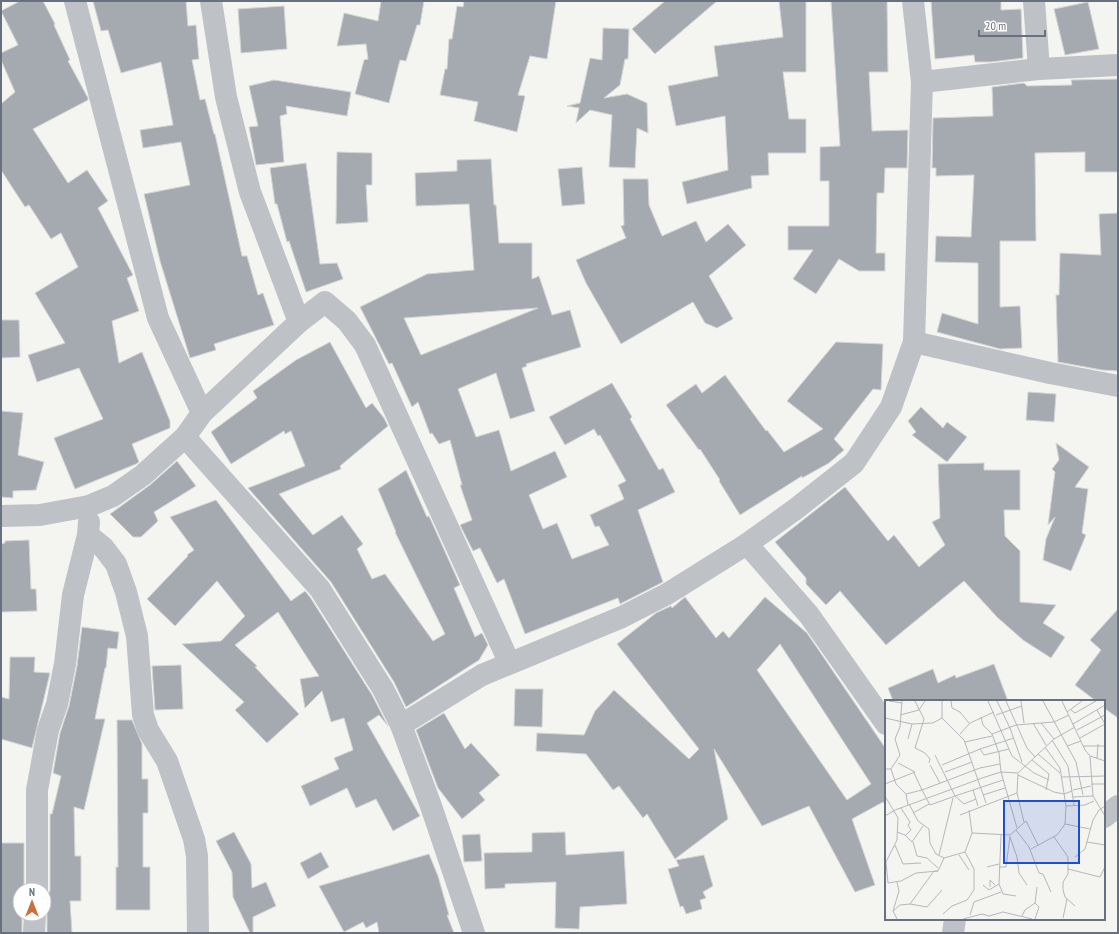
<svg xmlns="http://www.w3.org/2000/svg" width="1119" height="934" viewBox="0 0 1119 934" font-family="'PT Sans Narrow',sans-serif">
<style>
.building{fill:#a5aab1;stroke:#d5d6d4;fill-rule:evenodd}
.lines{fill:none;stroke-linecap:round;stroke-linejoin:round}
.minor{stroke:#bec1c5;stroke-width:22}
.inset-road{fill:none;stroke:#b4b8bc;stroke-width:1}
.view{fill:#1d4ed8;fill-opacity:0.15;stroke:#1d4ed8;stroke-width:2}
.inset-edge{fill:none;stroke:#67717f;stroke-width:2}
</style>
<rect width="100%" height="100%" fill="#f4f4f1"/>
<g class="building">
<polygon points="20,1 43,1 55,24 54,25 70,60 68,61 88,98 88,100 33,129 68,183 87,170 108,201 98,208 133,275 127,278 139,311 112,321 119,363 142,352 170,421 170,428 132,444 139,462 136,464 75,489 54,438 103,419 79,368 37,382 28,355 65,343 35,293 78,267 61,233 51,239 29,205 25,207 1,170 1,104 15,92 1,60 1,53 18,45 1,11"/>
<polygon points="93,1 186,1 188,26 196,25 199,59 192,60 200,100 205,99 214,134 215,134 242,256 247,256 258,295 263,293 274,325 214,344 216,350 190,358 160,261 144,194 190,185 181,142 143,148 140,130 173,125 161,62 121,73 108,30 101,31"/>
<polygon points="381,1 424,1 420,25 417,25 406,61 400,60 389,103 355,94 364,60 368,59 366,44 337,46 344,13 378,21"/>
<polygon points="464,1 556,1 547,59 530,56 518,95 525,96 517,132 474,121 478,102 440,95 445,69 447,69 449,39 452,39 457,6 463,7"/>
<polygon points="665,1 717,1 655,54 632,29"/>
<polygon points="779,1 806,1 806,72 783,72 789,119 806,119 806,153 768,153 769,175 751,176 752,188 687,204 682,182 728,170 725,116 676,126 668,86 718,76 714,46 783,37"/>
<polygon points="831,1 887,1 888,72 869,72 872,131 908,130 907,168 885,168 884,193 877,193 876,253 885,253 885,271 859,271 839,259 816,294 793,279 813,250 788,250 788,226 829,226 829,181 820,181 820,147 840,146"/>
<polygon points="931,1 1001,1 1001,10 1021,9 1023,58 991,62 975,62 974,55 935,59"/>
<polygon points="1088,2 1099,49 1065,55 1054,9"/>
<polygon points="284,6 287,49 241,53 238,9"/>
<polygon points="603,28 629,29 628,59 625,59 620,85 604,98 627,94 647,103 648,133 637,128 635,168 609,167 612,115 590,110 576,123 579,108 567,106 580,103 590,58 602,60"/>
<polygon points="1118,79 1118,172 1085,172 1085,152 1035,153 1036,241 1000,241 1000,307 1020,306 1022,348 1000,349 937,332 942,313 978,324 978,263 935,262 936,236 971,237 974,175 936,176 936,168 932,168 933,118 993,116 992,87 1024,83 1027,86 1072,85 1071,80"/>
<polygon points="274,80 351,92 347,116 286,106 287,114 280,116 284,162 256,165 249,127 258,126 249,86"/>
<polygon points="337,152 372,153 372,185 366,185 368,222 336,224"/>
<path d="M491,159l3,46h2l3,38h33v36l7,-3 13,39 18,-5 11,37 -55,17 1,2 -5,2 13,43 -25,8 -14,-46 -38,16 18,48 23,-7 12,41 44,-20 12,26 -38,18 14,34 14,-6 15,36 37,-14 -10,-19 -4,1 -5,-12 34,-16 -6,-14 8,-4 -26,-46 -2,1 -4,-7 -29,16 -16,-28 63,-34 20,34 -2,2 29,51 4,-2 12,24 -37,18 25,72 -43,22 -2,-6 -93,36 -21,-55 -7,4 -17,-35 -7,3 -13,-26 12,-5 -12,-35h2l-12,-45 -11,4 -7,-11 -2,1 -12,-32 -6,5 -20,-44 -3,1 -29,-57 67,-33 47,-4 -5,-66 -53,2 -1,-33 42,-2v-11zM538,308l-117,47 -17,-37z"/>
<polygon points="306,163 320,264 337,263 343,279 306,292 289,241 287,242 277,204 275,204 270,168"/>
<polygon points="582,167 585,204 562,206 558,169"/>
<polygon points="623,179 648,179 649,205 662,236 696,221 706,242 728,224 746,245 709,276 733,319 717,328 705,323 693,302 621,344 586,283 576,260 626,238 621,226 624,225"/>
<polygon points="1118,213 1118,371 1102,370 1058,362 1056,295 1059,295 1060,253 1101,255 1099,214"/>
<polygon points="1,320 19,320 20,357 1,358"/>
<polygon points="330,342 366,408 372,403 384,418 388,426 340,466 341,469 279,494 313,535 342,515 363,544 357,549 372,579 385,574 433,641 445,634 395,532 396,532 378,489 406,470 427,517 429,516 460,585 454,588 475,637 482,633 488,645 479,660 406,707 394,682 331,582 248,488 305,466 291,431 285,434 284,431 231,464 211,432 257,398 253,391 296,360"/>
<polygon points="836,342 883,344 881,390 873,389 834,439 844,450 829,463 802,478 802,476 740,515 719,481 720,480 700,449 699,450 666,405 696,384 702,393 725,375 766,431 767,430 784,452 823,429 787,401"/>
<polygon points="1028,392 1056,394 1054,422 1026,420"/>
<polygon points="921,407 943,428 947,422 967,437 947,462 912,435 916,432 908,421"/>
<polygon points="1,411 23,413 18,455 44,462 36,490 13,491 13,498 1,497"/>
<polygon points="1056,443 1089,467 1075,487 1088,489 1082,533 1086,535 1071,571 1043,560 1046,539 1055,517 1048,525 1055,472 1052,469 1059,460"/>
<polygon points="177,461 196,486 154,512 158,521 141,537 133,537 110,514 150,485"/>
<polygon points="984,463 984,470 1020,470 1020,510 1004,510 1005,536 1020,551 1020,602 1056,605 1043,623 1065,637 1051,658 1023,640 997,617 964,581 886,645 840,591 826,605 806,584 806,578 775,542 845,487 888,541 894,535 919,567 945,545 932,522 940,518 938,464"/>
<polygon points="216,500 291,601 305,591 310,597 372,695 388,726 379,715 367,723 420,816 393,831 376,799 356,808 347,788 310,806 301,786 339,769 334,758 353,750 344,718 331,722 322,691 305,708 300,679 319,676 278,612 235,645 257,666 255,667 299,714 267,743 235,710 244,702 182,644 221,641 245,616 217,581 175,626 147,599 188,556 187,555 194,550 170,517"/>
<polygon points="29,540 31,589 36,589 37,611 1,612 1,544 5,543 5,541"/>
<path d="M685,597l31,41 7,-7 6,7 36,-41 42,36 79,116v57l-3,-4 -31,17 23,66 -20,7 -46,-86 -47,20 -48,-77 14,70 -53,40 -28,-45 -4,4 -24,-32 -6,4 -27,-36 -50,-3 1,-18 47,2 11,-24 19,-21 75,69 10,-10 -82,-105 39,-31 15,-7 1,2zM780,644l91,140 -24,16 -90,-130z"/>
<polygon points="1118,609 1118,718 1104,708 1104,701 1096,701 1075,685 1101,650 1090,640"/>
<polygon points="82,627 119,632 117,649 108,648 106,668 105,668 95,719 105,719 84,810 74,807 75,856 81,856 81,901 70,901 72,933 47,933 47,915 44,900 48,896 50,890 50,814 52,814 61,776 53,773 60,733 69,706 77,666"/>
<polygon points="10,657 35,657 34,672 50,673 32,748 1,739 1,697 9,699"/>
<polygon points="994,664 1008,701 893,701 888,688 933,669 938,683 955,675 956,678"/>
<polygon points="181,665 183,709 155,710 152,666"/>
<polygon points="515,689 543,689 542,727 514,726"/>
<polygon points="444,713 465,749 471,743 500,775 479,793 485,800 462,819 438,788 416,730"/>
<polygon points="117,720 132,720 142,744 142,779 148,779 148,813 143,813 143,867 150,867 150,910 116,910 116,867 118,867"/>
<polygon points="234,832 251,864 252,888 266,882 276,906 253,917 253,933 250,933 233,897 232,872 216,841"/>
<polygon points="565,832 566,855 624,851 627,904 580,907 579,929 555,928 556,882 505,884 505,888 485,889 484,853 532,852 532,833"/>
<polygon points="480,834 482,861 464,862 462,835"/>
<polygon points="1,843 24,843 24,890 20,890 20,914 22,914 22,933 1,933"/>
<polygon points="321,852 329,867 308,879 300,863"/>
<polygon points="429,854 438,876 449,915 447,915 454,933 379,933 377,922 366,928 363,922 344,932 319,886"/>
<polygon points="704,855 713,886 703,892 706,898 700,900 702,909 686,914 683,906 680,907 668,869 679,866 676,860"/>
</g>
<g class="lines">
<g class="minor">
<polyline points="75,1 158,318 202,413"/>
<polyline points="211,1 226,97 250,192 299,322"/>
<polyline points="1034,1 1039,69"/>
<polyline points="922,82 1039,69 1118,65"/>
<polyline points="914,342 1050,373 1118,386"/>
<polyline points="185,437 320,589 383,689 401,725 431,806 474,933"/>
<polyline points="1,516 40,515 89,506 113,496 143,475 185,437 202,413 299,322 325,302 347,321 365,345 509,662"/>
<polyline points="88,535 103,547 116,564 126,592 137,636 143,715 148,730 167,761 194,839 197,856 198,933"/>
<polyline points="747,544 809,615 886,724"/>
<polyline points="401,725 482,675 622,617 667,594 747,544 797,508 854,463 891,407 914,342 922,82 913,1"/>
<polyline points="1104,817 1118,806"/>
<polyline points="37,890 37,790 48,730 57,704 65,664 73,595 88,535 89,522"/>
<polyline points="34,933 35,914"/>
<polyline points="953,933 955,919"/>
</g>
</g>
<g transform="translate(885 700)">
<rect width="220" height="220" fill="#f4f4f1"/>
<path class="inset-road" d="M4,1l13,2M30,1l9,18 -9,29 10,5 5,6 -1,4M66,1l1,7 8,4 9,11M103,1l24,55 22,17 15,7M112,1l13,27 12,34M121,1l21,47 8,9M136,1l3,22M158,1l33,61 7,33M177,1l23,49 5,6 15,5M186,10l4,3 21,-12M212,10l8,14M182,12l15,-11M15,15l19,-5 6,-9M111,15l26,-9M96,17l2,8 9,9 7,19 2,19 16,56M0,18l27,6 21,-1 9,-5v-17M57,18l22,22 22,63M148,23l13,22M156,23l13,16M188,24l32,-19M192,30l28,-15M75,34l10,-11 24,-11M107,34l24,-9 38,-3 15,-7M195,38l25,-14M23,39l4,-15M167,40l16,26 6,39M80,42l27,-6M182,46l14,-5M198,46h22M95,49l4,6 25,-6M153,54l22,19M50,55l20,41 48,-16M205,56l3,40 12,20M212,59l1,-15M147,60l17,14 -3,16M45,65l10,18M57,65l38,-16 34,-11M0,69h6l9,-14 -5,-16 5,-12 2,-26M6,69l5,15 10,10M60,72l27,-10M133,74l-1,19 7,29M133,75l36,17 10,2 8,-3M177,77l43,-1M0,84l30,-12 -17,-9M206,84h14M220,87v13M88,90l5,16M188,90l18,-4M98,95l22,-7M0,96l13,22 -1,22 -11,22 2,21 13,-2 15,-8 22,-2M188,97l20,-1M91,99l-12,5 -9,-8 -25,9 -8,-15 58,-22 20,-4M24,104l9,17 11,8 1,14 6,11 8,4 21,-6M23,105l-2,-11 16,-4 -8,-17M181,106l19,-1 9,-4M16,108l9,14 -2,3 3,5 -5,5M28,113l16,-9M75,115l57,-22M0,116l10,-6 90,-33 16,-5 17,1 36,-34 21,-12M180,124l25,5M131,130l13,17 10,26 4,1 8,18M12,132l8,3 7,7 11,-16M87,133l38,2 16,-14 12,24M125,137l7,20 2,16 8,12M169,137l14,20v17l-5,8v8l2,7 10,9M28,142l4,14 10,2 11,10M202,142l18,3M10,145l8,19 18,-1M146,149l26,-14 8,-11 1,-18 -6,-38 -15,-21M54,155l14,-57M74,155l10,15M190,157l10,-8 8,-29 6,-10 6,-4M102,167l12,-3M114,167h7l4,-31M183,169l32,8 5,-10M114,184l4,10 13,2M98,185l6,5 10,-6 2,-49M105,187v-7l5,5M25,204l17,3 15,-17M8,211l7,-6 10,-1 24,-33h4l6,-13M58,214l9,-8 15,-6 7,-10v-21l-9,-17 7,-19 -3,-23M85,215l4,-13 27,-10M137,216l3,-6 10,-7 2,-16M178,218l4,-19M12,219l-4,-8 6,-20 -2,-9M78,219l19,-5 7,2 14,-4 29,7M150,219l4,-12 -4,-4"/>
<path class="view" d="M119,101h75v62h-75z"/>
<rect width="220" height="220" class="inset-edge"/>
</g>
<rect width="1119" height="934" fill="none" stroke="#67717f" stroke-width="4"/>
<g transform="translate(32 902)"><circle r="19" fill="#ffffff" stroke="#c2c6cc"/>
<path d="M0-3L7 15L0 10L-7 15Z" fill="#cd6f38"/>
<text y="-6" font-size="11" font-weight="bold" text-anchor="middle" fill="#67717f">N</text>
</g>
<path d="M979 30v6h66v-6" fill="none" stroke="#67717f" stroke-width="2"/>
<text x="985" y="30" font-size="12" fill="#67717f" stroke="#ffffff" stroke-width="3" paint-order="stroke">20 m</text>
</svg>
